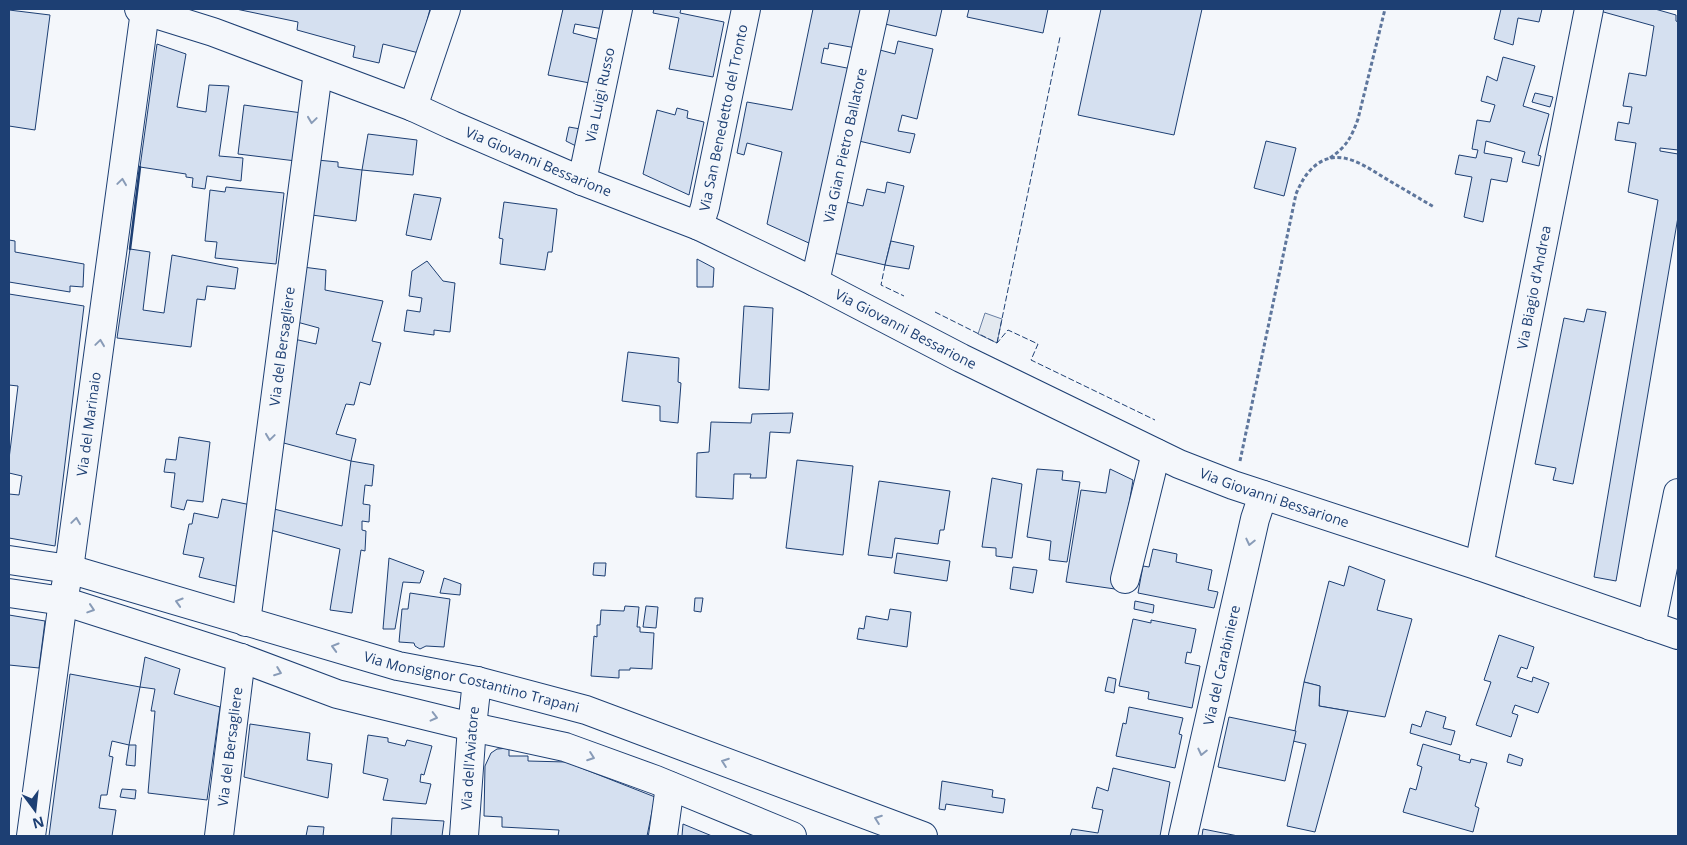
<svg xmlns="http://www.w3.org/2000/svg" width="1687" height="845" viewBox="0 0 1687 845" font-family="'Open Sans',sans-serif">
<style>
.green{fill:#e3e9f0;stroke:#687fa3}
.building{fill:#d5e0f0;stroke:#1d3f73}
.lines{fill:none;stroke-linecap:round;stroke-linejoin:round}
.minor-casing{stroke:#1d3f73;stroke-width:30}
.path{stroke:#5e769c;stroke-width:3;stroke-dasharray:4 2.5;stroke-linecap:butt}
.minor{stroke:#f4f7fb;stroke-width:28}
.fence{stroke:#1d3f73;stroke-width:1;stroke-dasharray:6 2.5;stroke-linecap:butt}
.wall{stroke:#1d3f73;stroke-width:2.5}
.oneway{stroke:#889bb7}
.labels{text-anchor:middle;stroke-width:4;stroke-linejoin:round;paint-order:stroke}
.street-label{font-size:14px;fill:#1d3f73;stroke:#f4f7fb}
</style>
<rect width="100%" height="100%" fill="#f4f7fb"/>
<polygon class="green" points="985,313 1002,319 997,343 978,334"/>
<g class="building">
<polygon points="236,9 430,9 419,53 383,44 379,63 353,57 355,46 297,30 298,22"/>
<polygon points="563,9 607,9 603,29 575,24 573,33 604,41 595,84 548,75"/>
<polygon points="654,9 681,9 680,13 724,22 713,77 669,69 679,18 653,13"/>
<polygon points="813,9 864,9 856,48 829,43 828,49 824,48 821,63 852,69 811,244 767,224 782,152 747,143 744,155 737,153 747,102 792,110"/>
<polygon points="889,9 942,9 936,36 885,24"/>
<polygon points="969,9 1048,9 1043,33 967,17"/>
<polygon points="1101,9 1202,9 1174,135 1078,115"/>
<polygon points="1501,9 1542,9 1539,22 1518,18 1513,45 1494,39"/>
<polygon points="1600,9 1655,9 1676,15 1676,21 1678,22 1678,150 1660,148 1660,151 1678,154 1678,217 1616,581 1594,577 1658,200 1628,192 1636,143 1615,140 1618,122 1629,124 1632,107 1623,106 1629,73 1646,76 1654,26 1600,11"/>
<polygon points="9,10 50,15 35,130 9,126"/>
<polygon points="898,41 933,49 917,119 902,115 898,131 915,134 910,153 859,141 880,50 895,54"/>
<polygon points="157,44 186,54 177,107 206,112 209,85 229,86 219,156 243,158 241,181 207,176 205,189 192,187 193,178 186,177 186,174 140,167"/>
<polygon points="1503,57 1535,66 1523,106 1549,114 1538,155 1541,156 1539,166 1522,162 1525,152 1486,141 1484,153 1512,158 1507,182 1491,179 1483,222 1464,217 1472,177 1455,174 1459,155 1476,158 1478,150 1472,149 1477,120 1490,122 1495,105 1481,101 1487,76 1497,81"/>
<polygon points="1535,93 1553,97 1550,107 1532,102"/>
<polygon points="244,105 302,113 296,161 238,154"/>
<polygon points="677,108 688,111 687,118 704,122 689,195 643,174 657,110 675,115"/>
<polygon points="569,127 586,130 582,149 566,141"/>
<polygon points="368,134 417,140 413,175 362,170"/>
<polygon points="1266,141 1296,148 1284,196 1254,188"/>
<polygon points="317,160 338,162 338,167 362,170 356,221 312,215"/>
<polygon points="887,182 904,186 885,265 834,253 846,202 863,206 867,189 885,193"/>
<polygon points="226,187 284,193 276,264 215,258 217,242 205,241 210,190 225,192"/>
<polygon points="414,194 441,198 431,240 406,235"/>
<polygon points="504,202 557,209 552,252 548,252 545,270 500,264 503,239 499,238"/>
<polygon points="9,240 15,241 15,252 84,264 83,287 70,286 70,292 9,282"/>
<polygon points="891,241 914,246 909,269 885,265"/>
<polygon points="130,249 150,252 143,310 164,313 172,255 238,268 235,289 207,286 205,300 197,299 191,347 117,338"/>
<polygon points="697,259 714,268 713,287 697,287"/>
<polygon points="427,261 443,281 455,283 450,332 434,330 434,335 404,331 407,310 420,312 422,298 409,296 412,271"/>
<polygon points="303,267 326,270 325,290 383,301 372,341 381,343 370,385 360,382 354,405 346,404 336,434 356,439 351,461 280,442 294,339 316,344 319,328 297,322"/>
<polygon points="9,294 84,306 55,546 9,538 9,494 19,495 22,476 9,473 9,459 18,386 9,385"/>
<polygon points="744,306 773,308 769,390 739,388"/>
<polygon points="1587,309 1606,312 1573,484 1553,480 1556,468 1535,464 1564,318 1584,322"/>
<polygon points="628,352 679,358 678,382 681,383 678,423 660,421 660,406 622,401"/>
<polygon points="793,413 790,433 770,432 766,478 750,478 751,474 734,474 733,499 696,497 697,453 709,452 711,422 751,423 752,414"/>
<polygon points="179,437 210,442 203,502 187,500 184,510 171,507 175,473 164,472 166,459 176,460"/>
<polygon points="797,460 853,466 843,555 786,548"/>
<polygon points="351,461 374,465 372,486 365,485 363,504 370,505 369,522 362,521 362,530 366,531 365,551 361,550 352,613 330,610 340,549 267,529 270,508 342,526"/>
<polygon points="1037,469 1063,471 1062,480 1080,482 1067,562 1049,560 1051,541 1027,537"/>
<polygon points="1110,469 1133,480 1115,589 1066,582 1081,490 1106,493"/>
<polygon points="992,478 1022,484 1012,558 996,556 996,548 982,547"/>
<polygon points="879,481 950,491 944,530 940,530 938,544 895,538 892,558 868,555"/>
<polygon points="222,499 251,505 240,587 199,577 204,558 183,554 189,524 192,524 194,513 218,518"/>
<polygon points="1153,549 1177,554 1176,562 1212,570 1208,590 1218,592 1214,608 1138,593 1143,566 1149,567"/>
<polygon points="897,553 950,561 947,581 894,573"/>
<polygon points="389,558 424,571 420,583 403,582 395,629 383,629"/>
<polygon points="594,563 606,563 605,576 593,575"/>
<polygon points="1349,566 1385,580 1377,610 1412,619 1385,717 1319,706 1320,686 1304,682 1329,581 1344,586"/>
<polygon points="1013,567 1037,570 1033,593 1010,589"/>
<polygon points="444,578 461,584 460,595 440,593"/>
<polygon points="410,593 450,599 444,647 426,646 420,649 415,646 414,643 399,642 402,609 408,609"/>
<polygon points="695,598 703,598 701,612 694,611"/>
<polygon points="1135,601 1154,605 1153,613 1134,609"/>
<polygon points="625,606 639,607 637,627 640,627 640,632 654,633 652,669 630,668 630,670 619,670 619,678 591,676 594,636 597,637 597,625 600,625 601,610 624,611"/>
<polygon points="646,606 658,607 656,628 643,627"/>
<polygon points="890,609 911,612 907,647 857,639 859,628 864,629 866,616 888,620"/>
<polygon points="9,615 45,621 39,668 9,665"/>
<polygon points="1133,619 1151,623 1151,620 1196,629 1191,653 1187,652 1185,663 1200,666 1192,708 1148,699 1149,692 1119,686"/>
<polygon points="1499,635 1534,647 1527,669 1521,667 1517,677 1532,682 1533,677 1549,683 1538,713 1515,705 1512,713 1518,715 1511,737 1476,725 1491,682 1484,680"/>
<polygon points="145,657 180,669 174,694 220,707 207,800 148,793 155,711 151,711 155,689 140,687"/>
<polygon points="70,674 140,687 129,745 112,741 109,756 113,757 107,795 101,795 99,808 116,810 112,836 49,836"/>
<polygon points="1108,677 1116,679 1114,693 1105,691"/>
<polygon points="1304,682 1320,686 1319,706 1348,711 1315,832 1287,826 1306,744 1293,741"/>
<polygon points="1129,707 1183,718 1179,734 1182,735 1175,768 1116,756 1123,723 1126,724"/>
<polygon points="1426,711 1446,717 1443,728 1455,731 1451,745 1410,733 1412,724 1421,727"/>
<polygon points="1229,717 1296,731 1285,781 1218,767"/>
<polygon points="250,724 310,733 307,760 332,764 328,798 244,777"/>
<polygon points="368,735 388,738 388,742 405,746 407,740 432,746 424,775 421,774 420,782 431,784 426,804 383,800 388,779 363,773"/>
<polygon points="1423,744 1460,755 1459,760 1470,763 1471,759 1487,763 1475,806 1479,808 1473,832 1403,812 1410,788 1416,790 1422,767 1417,765"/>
<polygon points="129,745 136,745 135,766 126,765"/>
<polygon points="509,748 509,756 528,756 528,761 566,762 655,797 647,836 558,836 559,830 502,827 502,817 484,816 485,766 491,753 497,749"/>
<polygon points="1509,754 1523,759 1521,766 1507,762"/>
<polygon points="1113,768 1170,782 1160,836 1070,836 1072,829 1098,833 1103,810 1092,808 1097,787 1108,791"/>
<polygon points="942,781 993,790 992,797 1005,799 1003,813 946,804 945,810 939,809"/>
<polygon points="122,789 136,790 135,799 120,797"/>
<polygon points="392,818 444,821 442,836 391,836"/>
<polygon points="683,824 712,836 682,836"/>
<polygon points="308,826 324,827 323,836 306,836"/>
<polygon points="1203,829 1238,836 1202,836"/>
</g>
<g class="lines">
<g class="minor-casing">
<g id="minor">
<path id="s1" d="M139,9l74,23 200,75 39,18 130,56 117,45 116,56 146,76 218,106 54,21 246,81 199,69"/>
<polyline points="413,107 446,9"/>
<path id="s2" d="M582,181l36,-172"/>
<path id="s3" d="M699,226l6,-19 41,-198"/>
<path id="s4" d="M815,282l60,-273"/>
<path id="s5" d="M9,560l60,9 329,97 79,15 109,29 337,126"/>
<path id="s6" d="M1479,566l110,-557"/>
<polyline points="1125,579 1156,453"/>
<polyline points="9,593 63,601 241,658 337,694 472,727 565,747 656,780 792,836"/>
<path id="s7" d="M246,622l72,-550"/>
<polyline points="1651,626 1678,493"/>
<path id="s8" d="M31,836l32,-235 6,-32 76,-558"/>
<path id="s9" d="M219,836l22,-178"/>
<path id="s10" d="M464,836l8,-109 5,-46"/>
<polyline points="663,836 670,786"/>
<path id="s11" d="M1183,836l72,-317 8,-24"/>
</g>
</g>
<g class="path">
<path d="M1330,158c17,-12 21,-20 28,-39l27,-110"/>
<path d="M1240,461l56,-267c3,-7 7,-15 11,-20 24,-30 51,-13 76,3 17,10 34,20 51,30"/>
</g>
<use href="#minor" class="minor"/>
<g class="fence">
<polyline points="885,265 881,285 904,296"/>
<polyline points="935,312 997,343 1008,330 1038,344 1031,360 1155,420"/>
<polyline points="997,343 1060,37"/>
</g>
<polyline class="wall" points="130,249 140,167"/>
</g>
<defs><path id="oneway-chevron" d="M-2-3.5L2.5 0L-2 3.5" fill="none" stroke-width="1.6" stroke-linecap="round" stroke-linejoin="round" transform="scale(1.25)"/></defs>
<g class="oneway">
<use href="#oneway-chevron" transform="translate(312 120) rotate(98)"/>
<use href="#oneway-chevron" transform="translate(122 182) rotate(-82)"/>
<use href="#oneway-chevron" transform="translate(100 343) rotate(-82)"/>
<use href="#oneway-chevron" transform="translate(270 437) rotate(98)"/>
<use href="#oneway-chevron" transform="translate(76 521) rotate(-82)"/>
<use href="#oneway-chevron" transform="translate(1250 542) rotate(103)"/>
<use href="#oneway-chevron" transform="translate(179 602) rotate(-163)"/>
<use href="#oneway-chevron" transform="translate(91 609) rotate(18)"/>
<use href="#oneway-chevron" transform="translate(335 647) rotate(-164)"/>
<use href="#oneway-chevron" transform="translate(278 672) rotate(21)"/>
<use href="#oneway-chevron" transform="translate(434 717) rotate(14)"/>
<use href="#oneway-chevron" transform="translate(1202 752) rotate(103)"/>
<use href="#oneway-chevron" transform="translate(591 757) rotate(20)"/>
<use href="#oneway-chevron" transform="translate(725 762) rotate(-160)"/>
<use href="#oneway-chevron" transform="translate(878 819) rotate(-160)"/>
</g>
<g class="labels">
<g class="street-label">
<text dy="5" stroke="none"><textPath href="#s2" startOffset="88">Via Luigi Russo</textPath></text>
<text dy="5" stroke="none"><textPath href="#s3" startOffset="111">Via San Benedetto del Tronto</textPath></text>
<text dy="5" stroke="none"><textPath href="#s4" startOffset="140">Via Gian Pietro Ballatore</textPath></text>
<text dy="5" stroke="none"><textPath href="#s1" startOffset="428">Via Giovanni Bessarione</textPath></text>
<text dy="5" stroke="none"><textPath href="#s6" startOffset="284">Via Biagio d'Andrea</textPath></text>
<text dy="5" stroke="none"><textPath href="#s1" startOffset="832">Via Giovanni Bessarione</textPath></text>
<text dy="5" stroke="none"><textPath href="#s7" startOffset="278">Via del Bersagliere</textPath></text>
<text dy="5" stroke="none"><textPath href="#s8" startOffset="416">Via del Marinaio</textPath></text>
<text dy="5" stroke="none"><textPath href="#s1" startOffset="1238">Via Giovanni Bessarione</textPath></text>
<text dy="5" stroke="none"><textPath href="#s11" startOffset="175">Via del Carabiniere</textPath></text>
<text dy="5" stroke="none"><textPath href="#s5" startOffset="479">Via Monsignor Costantino Trapani</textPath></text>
<text dy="5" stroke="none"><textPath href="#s9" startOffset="90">Via del Bersagliere</textPath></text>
<text dy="5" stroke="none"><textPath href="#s10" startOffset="78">Via dell'Aviatore</textPath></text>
</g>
</g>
<rect width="1687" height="845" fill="none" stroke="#1d3f73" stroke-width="20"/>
<g transform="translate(35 810) rotate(165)" stroke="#f4f7fb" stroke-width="4" paint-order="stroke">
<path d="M0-4L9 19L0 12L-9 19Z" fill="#1d3f73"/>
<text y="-8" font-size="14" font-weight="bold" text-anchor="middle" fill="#1d3f73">N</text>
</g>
</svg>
